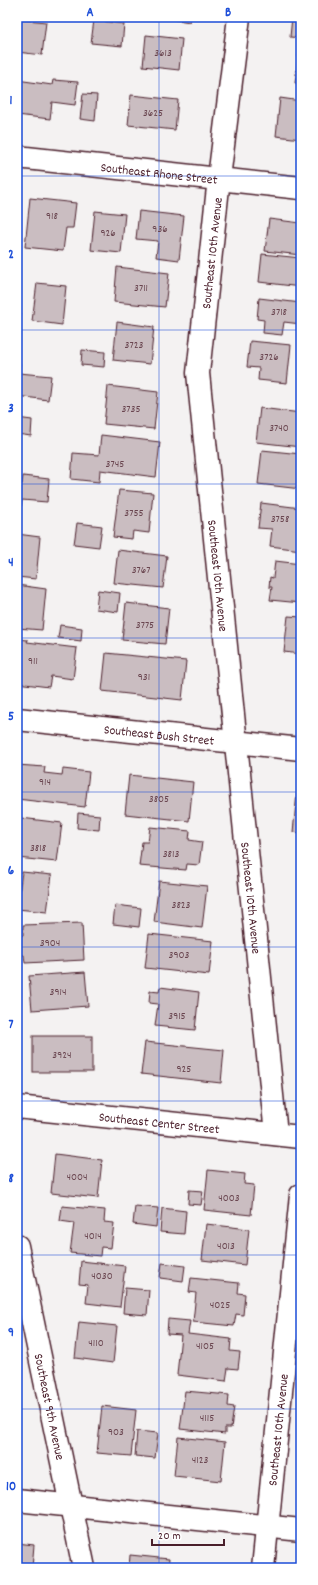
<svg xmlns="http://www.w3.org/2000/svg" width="318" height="1585" viewBox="0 0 318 1585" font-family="Dekko,sans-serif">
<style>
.building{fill:#cabdc1;stroke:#4a1f2b}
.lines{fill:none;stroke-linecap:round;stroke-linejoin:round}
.street-casing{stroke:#4a1f2b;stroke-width:25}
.street{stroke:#fff;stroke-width:22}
.grid{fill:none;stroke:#1d4ed8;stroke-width:1;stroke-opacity:0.55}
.labels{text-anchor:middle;stroke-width:4;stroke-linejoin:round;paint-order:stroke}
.number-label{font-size:11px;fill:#6a4650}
.street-label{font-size:13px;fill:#4a1f2b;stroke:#fff}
.neatline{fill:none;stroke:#1d4ed8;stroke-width:1.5}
.grid-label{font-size:13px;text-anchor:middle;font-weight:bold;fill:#1d4ed8}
</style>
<rect width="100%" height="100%" fill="#f4f2f2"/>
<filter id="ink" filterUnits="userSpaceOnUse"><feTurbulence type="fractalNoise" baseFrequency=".025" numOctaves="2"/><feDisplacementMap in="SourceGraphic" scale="8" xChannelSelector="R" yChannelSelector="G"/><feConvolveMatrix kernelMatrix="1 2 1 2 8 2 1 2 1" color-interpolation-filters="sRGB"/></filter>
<g filter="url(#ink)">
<g class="building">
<polygon points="164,17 190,17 190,22 164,18"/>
<polygon points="292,17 301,17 301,38 290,37"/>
<polygon points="17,19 46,22 42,55 17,52"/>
<polygon points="94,20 124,24 122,46 91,43"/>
<polygon points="146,35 182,39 179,70 143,66"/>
<polygon points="299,49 301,49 301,83 295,83"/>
<polygon points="17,80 52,85 53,80 78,82 75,105 52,102 50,119 17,115"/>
<polygon points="83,94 97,95 95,121 80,119"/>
<polygon points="131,95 178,100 175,130 128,125"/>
<polygon points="280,98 301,101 301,139 276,136"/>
<polygon points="30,198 76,203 73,228 66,228 63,251 25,247"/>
<polygon points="95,211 125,214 121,253 91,250"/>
<polygon points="139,211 184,216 179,260 156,257 158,241 136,239"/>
<polygon points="269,219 301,223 301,255 265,251"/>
<polygon points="262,254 301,258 301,287 259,282"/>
<polygon points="117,267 169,273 165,307 114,302"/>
<polygon points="37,283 66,286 62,325 32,321"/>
<polygon points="259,298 301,303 301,324 284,322 282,335 263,333 264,320 257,319"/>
<polygon points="17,313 21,313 17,344"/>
<polygon points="117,322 154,327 150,364 113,360"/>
<polygon points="250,341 291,345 287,383 258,380 259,368 247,367"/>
<polygon points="82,350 105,352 104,367 81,365"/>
<polygon points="17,362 20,363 19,373 51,376 48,400 17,396"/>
<polygon points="108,386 158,392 154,429 104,424"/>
<polygon points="260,408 301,413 301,447 256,442"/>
<polygon points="17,418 32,420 31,436 17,434"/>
<polygon points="101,435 160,442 156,477 100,470 99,482 71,479 73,453 99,455"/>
<polygon points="262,450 301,454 301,489 258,484"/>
<polygon points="23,476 49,479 47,502 22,500 19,523 17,523 17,483 22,484"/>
<polygon points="119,490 153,493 149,533 133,531 132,539 113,537"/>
<polygon points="261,503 301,508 301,550 270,546 272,529 258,528"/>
<polygon points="77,523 102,526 99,547 74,544"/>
<polygon points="17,534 40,537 36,579 17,577"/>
<polygon points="118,550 167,556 163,588 114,583"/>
<polygon points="275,561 301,564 301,603 270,600 272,587 269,587 270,577 273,578"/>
<polygon points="17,585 46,589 42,630 17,628"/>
<polygon points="98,590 120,593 118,612 96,609"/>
<polygon points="126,603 169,608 165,644 122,640"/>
<polygon points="288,616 301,617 301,654 284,652"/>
<polygon points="60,625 82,628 81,641 58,638"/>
<polygon points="17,639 28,640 27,642 77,648 73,679 51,676 49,687 17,683"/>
<polygon points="106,653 186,661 182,700 102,691"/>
<polygon points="17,765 45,767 44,773 62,775 63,769 89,772 85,807 17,799"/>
<polygon points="129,775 193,782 189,821 125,814"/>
<polygon points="297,793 301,794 301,833 293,832"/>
<polygon points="78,813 100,815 99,830 77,828"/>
<polygon points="21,818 62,823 57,862 17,858 17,835 19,835"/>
<polygon points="150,827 190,831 189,840 202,842 199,865 187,864 186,870 139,866 142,842 148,842"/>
<polygon points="22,872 52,875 47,912 17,909"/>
<polygon points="159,881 207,886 202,928 154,922"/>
<polygon points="115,905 141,908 139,927 113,924"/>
<polygon points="82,923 84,960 25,963 24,955 17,955 17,936 23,935 23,925"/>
<polygon points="149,934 213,941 209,975 145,968"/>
<polygon points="85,972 88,1006 32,1010 29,976"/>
<polygon points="160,987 199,992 195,1030 155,1026 158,1004 149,1003 150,991 159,992"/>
<rect x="33" y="1036" width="59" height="36"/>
<polygon points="145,1042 224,1050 221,1083 141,1074"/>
<polygon points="55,1154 102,1160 98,1198 51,1193"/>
<polygon points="208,1170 245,1174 244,1184 254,1185 251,1215 204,1210"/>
<polygon points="189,1190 203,1191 201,1205 188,1204"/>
<polygon points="62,1206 105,1210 104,1222 114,1223 111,1248 101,1247 100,1256 70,1253 74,1223 60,1221"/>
<polygon points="135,1206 158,1208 156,1227 133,1224"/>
<polygon points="162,1208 186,1211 184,1234 160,1232"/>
<polygon points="206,1224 249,1229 245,1265 202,1260"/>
<polygon points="81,1261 125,1266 120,1307 86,1303 88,1285 79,1284"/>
<polygon points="162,1263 185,1266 183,1281 160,1278"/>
<polygon points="191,1278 239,1283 238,1293 245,1294 243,1315 236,1314 234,1326 193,1322 196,1293 189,1292"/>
<polygon points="125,1288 149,1290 147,1315 123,1313"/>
<polygon points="168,1319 190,1321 188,1334 231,1339 230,1351 240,1352 238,1369 228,1368 226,1381 177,1375 181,1335 167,1334"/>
<polygon points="79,1322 117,1326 113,1363 75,1358"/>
<polygon points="185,1391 229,1395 228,1406 234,1407 231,1428 225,1428 225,1434 180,1429"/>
<polygon points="102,1406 136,1410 131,1456 97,1453"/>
<polygon points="137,1431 158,1433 155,1458 135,1456"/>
<polygon points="178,1437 225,1442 221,1481 174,1476"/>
<polygon points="17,1543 34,1545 32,1568 17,1568"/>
<polygon points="130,1555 169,1559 168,1568 129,1568"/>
</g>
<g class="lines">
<g class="street-casing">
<g id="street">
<path id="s1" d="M239,17l-20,161 -21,195 78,761"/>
<path id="s2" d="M17,157l284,31"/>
<path id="s3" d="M17,719l284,30"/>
<path id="s4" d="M17,1107l284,30"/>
<path id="s5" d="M17,1246l67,322"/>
<polyline points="17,1500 301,1530"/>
<path id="s6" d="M263,1568l38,-373"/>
</g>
</g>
<use href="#street" class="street"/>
</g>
</g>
<path class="grid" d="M159,17v1551M17,176h284M17,330h284M17,484h284M17,638h284M17,792h284M17,947h284M17,1101h284M17,1255h284M17,1409h284"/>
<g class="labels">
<g class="number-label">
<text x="163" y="56">3613</text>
<text x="153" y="116">3625</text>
<text x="52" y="219">918</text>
<text x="160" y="232">936</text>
<text x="108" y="236">926</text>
<text x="141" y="291">3711</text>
<text x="279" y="315">3718</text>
<text x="134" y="348">3723</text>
<text x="269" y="360">3726</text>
<text x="131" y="412">3735</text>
<text x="279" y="431">3740</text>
<text x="115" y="467">3745</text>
<text x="134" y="516">3755</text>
<text x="280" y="522">3758</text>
<text x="141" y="573">3767</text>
<text x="145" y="628">3775</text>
<text x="33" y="664">911</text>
<text x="144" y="680">931</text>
<text x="45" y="785">914</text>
<text x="159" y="802">3805</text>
<text x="38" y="851">3818</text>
<text x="171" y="857">3813</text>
<text x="181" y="908">3823</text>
<text x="50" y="946">3904</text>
<text x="179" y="958">3903</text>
<text x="58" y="995">3914</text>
<text x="177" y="1019">3915</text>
<text x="62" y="1058">3924</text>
<text x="184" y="1072">925</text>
<text x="77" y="1180">4004</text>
<text x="229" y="1201">4003</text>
<text x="93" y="1239">4014</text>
<text x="226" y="1249">4013</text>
<text x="102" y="1279">4030</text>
<text x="220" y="1308">4025</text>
<text x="96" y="1346">4110</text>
<text x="205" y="1349">4105</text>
<text x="207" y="1421">4115</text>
<text x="116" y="1435">903</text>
<text x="200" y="1463">4123</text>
</g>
<g class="street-label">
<text dy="5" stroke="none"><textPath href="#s2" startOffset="143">Southeast Rhone Street</textPath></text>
<text transform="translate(211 253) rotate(-84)" y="5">Southeast 10th Avenue</text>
<text dy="5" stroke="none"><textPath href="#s1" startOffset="562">Southeast 10th Avenue</textPath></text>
<text dy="5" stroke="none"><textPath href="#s3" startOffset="143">Southeast Bush Street</textPath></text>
<text dy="5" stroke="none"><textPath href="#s1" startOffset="886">Southeast 10th Avenue</textPath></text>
<text dy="5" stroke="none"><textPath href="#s4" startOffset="143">Southeast Center Street</textPath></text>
<text dy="5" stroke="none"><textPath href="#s5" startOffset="164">Southeast 9th Avenue</textPath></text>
<text dy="5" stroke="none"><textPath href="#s6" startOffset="139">Southeast 10th Avenue</textPath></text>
</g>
</g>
<rect width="318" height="1585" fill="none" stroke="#fff" stroke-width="44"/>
<path d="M152 1539v6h72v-6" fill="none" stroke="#4a1f2b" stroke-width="2"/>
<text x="158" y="1539" font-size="12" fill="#4a1f2b" stroke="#ffffff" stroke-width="3" paint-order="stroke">20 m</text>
<rect x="22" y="22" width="274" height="1541" class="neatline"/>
<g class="grid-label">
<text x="90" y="16">A</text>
<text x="228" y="16">B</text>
<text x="11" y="104">1</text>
<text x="11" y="258">2</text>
<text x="11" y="412">3</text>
<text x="11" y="566">4</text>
<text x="11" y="720">5</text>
<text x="11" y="874">6</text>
<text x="11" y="1028">7</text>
<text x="11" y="1182">8</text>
<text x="11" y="1336">9</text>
<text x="11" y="1490">10</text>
</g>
</svg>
